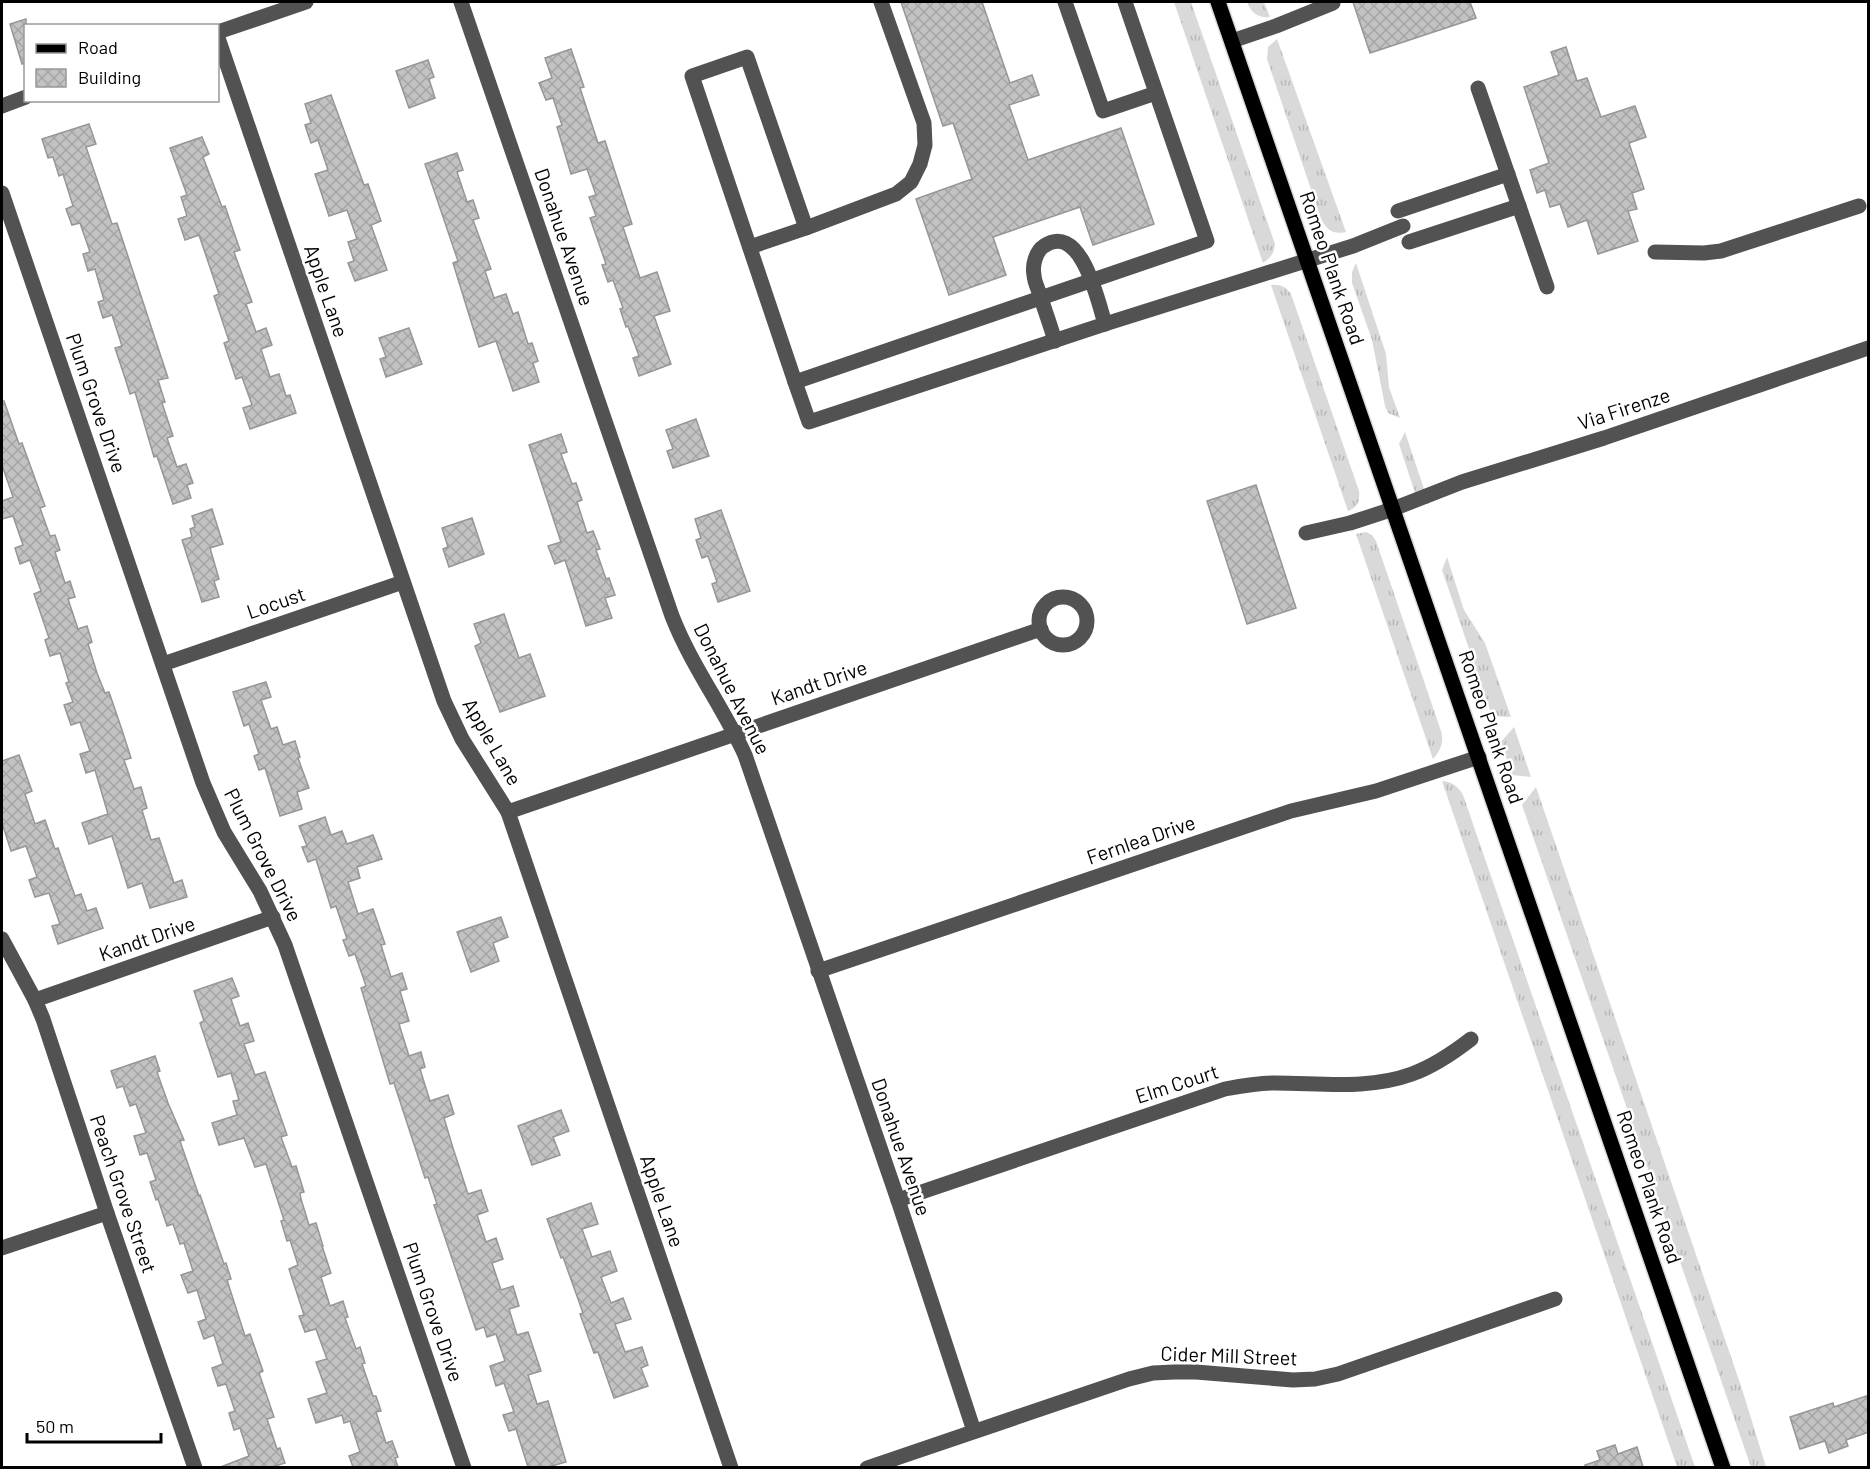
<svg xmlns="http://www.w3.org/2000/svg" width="1870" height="1469" viewBox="0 0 1870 1469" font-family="Barlow,sans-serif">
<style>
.grass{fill:url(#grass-tufts)}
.building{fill:url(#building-cross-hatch);stroke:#969696;stroke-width:1.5}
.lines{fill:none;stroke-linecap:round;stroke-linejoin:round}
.major-casing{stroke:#dbdbdb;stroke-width:18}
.minor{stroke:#525252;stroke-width:15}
.major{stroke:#000;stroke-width:15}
.labels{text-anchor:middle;stroke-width:5;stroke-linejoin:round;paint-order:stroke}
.street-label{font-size:20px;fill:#000;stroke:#fff}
</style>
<defs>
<pattern id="grass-tufts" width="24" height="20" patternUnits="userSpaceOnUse" patternTransform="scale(1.5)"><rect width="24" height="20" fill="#d9d9d9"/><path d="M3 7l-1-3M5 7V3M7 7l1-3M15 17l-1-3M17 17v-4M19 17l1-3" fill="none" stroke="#b8b8b8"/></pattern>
<pattern id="building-cross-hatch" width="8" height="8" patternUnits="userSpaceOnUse" patternTransform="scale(1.5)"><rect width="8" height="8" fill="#c2c2c2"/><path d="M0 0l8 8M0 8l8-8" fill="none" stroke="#a5a5a5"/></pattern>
</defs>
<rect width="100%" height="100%" fill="#fff"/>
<g class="grass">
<path d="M1174,2h17l84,242c-1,9 -4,14 -12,19z"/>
<path d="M1247,2h17l6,15c-12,1 -19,-4 -23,-15z"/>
<path d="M1277,39l69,193c-13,3 -19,-2 -25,-13l-54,-160 1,-12z"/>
<polygon points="1356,263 1386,354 1389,387 1400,418 1388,413 1385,406 1372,340 1352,283 1352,272"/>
<path d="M1271,285c10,-1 15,2 20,9l68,197c1,10 -1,16 -11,20z"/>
<polygon points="1405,432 1429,504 1417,499 1399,444"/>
<path d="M1366,532l6,3 4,6 65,190c3,11 0,19 -8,28l-77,-225z"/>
<polygon points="1447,557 1464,610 1485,643 1511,717 1492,716 1442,570"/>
<polygon points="1514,727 1531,777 1512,775 1501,742"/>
<path d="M1442,781c10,1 16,5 21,14l232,672h-18z"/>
<polygon points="1536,787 1742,1389 1766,1467 1751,1467 1522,805"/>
</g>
<g class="building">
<polygon points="901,2 982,2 1010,83 1032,75 1039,95 1009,105 1028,160 1121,128 1154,224 1093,245 1080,207 993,237 1006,275 949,295 916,199 972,179 953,123 943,126"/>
<polygon points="1353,2 1470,2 1476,18 1370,53"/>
<polygon points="26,19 26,63 22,64 10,24"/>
<polygon points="1566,47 1577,81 1587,78 1601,117 1635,106 1646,137 1629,143 1644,189 1632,193 1637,209 1628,211 1638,241 1598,254 1587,220 1568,227 1560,204 1550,207 1545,190 1537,193 1530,170 1549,163 1524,87 1559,75 1551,52"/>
<polygon points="571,49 584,87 580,88 598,143 605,141 632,224 623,227 640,278 657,272 670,311 654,316 671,364 639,376 633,358 639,356 628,326 626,327 620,309 623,308 613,280 608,282 602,265 606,264 590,218 596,216 589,197 596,195 587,169 571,174 557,127 562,125 553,98 546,100 539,83 552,78 545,58"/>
<polygon points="428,60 434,77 429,79 435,98 409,108 396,71"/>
<polygon points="331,95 364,185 368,184 381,221 371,225 387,270 355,281 348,263 354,261 348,242 357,239 347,210 329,216 315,174 328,170 318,140 311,143 305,125 311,123 305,104"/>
<polygon points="89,124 96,144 86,147 112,224 117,223 168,378 158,380 165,402 162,403 173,436 167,438 177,467 186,464 193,483 187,485 191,498 173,504 157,456 154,457 135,392 130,394 125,378 115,348 122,346 112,315 103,318 98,302 104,300 95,269 88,271 83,254 90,252 80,223 72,225 66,209 73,206 63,174 59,176 53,157 48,158 42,139"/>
<polygon points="202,137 209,154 203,157 222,207 225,206 240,250 234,252 252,302 246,304 256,332 266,328 272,345 261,349 270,377 279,374 286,396 290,395 296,413 250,429 243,408 252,405 242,377 236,379 224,343 229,341 214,296 219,294 199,235 185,240 178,219 187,216 181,197 187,195 170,148"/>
<polygon points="457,153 463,170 457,172 467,202 473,200 479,218 473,220 491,269 485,271 494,298 506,294 513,314 518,312 528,344 532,343 538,361 533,363 539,382 513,391 496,341 479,347 453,263 458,261 425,164"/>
<polygon points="409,328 422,364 386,377 380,359 386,357 379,338"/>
<polygon points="4,401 19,444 22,443 45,506 40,508 50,536 55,535 60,550 55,552 65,583 70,581 75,597 68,599 78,629 87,626 92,642 88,644 97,673 105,693 109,692 122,730 131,758 124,760 134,789 141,787 147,808 142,810 151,840 159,838 174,883 182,880 187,897 150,908 142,883 128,888 112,836 89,844 82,823 108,814 95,770 86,773 80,754 90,751 80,722 71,725 64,705 73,702 66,683 69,682 60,653 50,656 45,640 49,638 34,594 41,591 30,560 20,564 15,548 23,545 13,516 2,519 2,501 13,497 2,465 2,402"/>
<polygon points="696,419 709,456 673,468 667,451 673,449 666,430"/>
<polygon points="561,434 567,452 561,454 572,484 576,483 582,500 577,502 587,533 593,531 600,549 596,550 606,579 609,578 615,595 605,598 612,618 586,626 565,560 555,564 548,546 561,542 529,445"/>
<polygon points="1256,485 1296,608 1247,624 1207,501"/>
<polygon points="212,509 223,544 210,548 219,579 214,581 219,597 202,602 182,540 192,537 190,529 195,527 192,516"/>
<polygon points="721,510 750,591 718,602 712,584 717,582 708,556 702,558 696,540 701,538 695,519"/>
<polygon points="472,518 484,554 449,567 443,549 448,547 442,528"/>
<polygon points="504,614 519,658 530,654 545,696 500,712 475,646 481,643 474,624"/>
<polygon points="266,682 271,697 261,700 271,729 277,727 283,745 295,741 300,757 298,758 309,788 297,792 302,809 280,816 265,768 259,770 254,756 259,754 249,724 244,726 233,692"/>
<polygon points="19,755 32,791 25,794 35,824 45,820 55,849 58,848 75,896 81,894 87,911 96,908 103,928 58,944 52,926 60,924 49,893 35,897 29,880 37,877 26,846 11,851 2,823 2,761"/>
<polygon points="325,817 331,835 342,831 347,844 373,835 382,859 357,867 360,878 348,882 358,914 373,909 385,944 381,945 391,977 402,973 407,989 400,991 409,1021 399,1024 409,1056 421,1052 425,1067 420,1069 430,1101 448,1095 454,1114 444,1118 453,1148 468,1194 481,1190 488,1211 477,1215 486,1242 496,1238 503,1259 492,1263 501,1290 513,1286 519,1306 509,1309 517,1335 528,1332 541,1371 528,1375 537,1404 548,1401 566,1462 548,1467 528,1467 516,1429 509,1431 503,1415 514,1412 504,1383 496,1386 490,1366 505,1361 496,1334 487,1337 484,1327 476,1330 434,1205 437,1204 428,1177 425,1178 394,1083 390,1084 361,988 366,986 355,954 349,956 343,940 347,939 336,906 331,908 316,859 308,862 302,847 307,846 299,826"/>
<polygon points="501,917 508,937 493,943 499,961 471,972 457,932"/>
<polygon points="232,978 239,996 231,999 240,1026 248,1023 254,1041 244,1044 255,1075 265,1072 287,1135 281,1137 292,1167 296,1166 304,1192 300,1193 301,1199 309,1225 316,1223 323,1246 322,1246 331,1273 321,1277 330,1306 343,1301 348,1317 345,1318 356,1349 360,1347 365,1363 362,1364 373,1396 376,1396 381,1411 376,1412 386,1443 392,1441 398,1457 395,1458 398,1467 353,1467 349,1456 360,1452 350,1421 344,1423 342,1415 316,1423 308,1399 327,1393 316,1362 327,1359 316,1329 305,1332 299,1316 304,1315 289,1269 298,1265 290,1240 287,1241 281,1221 284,1220 266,1164 255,1167 244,1138 219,1145 212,1123 237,1115 233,1101 239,1100 231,1073 218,1077 200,1023 204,1021 194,991"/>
<polygon points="155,1056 160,1071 157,1072 168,1103 184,1140 180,1141 199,1196 200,1195 224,1264 226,1263 231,1279 227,1280 245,1336 250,1334 263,1371 259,1373 274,1417 267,1419 277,1449 280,1448 285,1463 272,1467 224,1467 223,1466 249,1456 240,1428 234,1430 229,1413 235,1411 226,1384 218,1386 212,1368 223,1364 214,1335 204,1339 198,1322 206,1319 197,1290 188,1293 181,1275 193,1271 184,1243 180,1244 173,1224 167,1226 158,1199 156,1200 150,1182 156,1180 147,1153 140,1155 134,1136 146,1133 136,1104 130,1106 123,1086 117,1088 111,1071"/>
<polygon points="561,1110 569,1131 553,1137 560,1155 532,1165 518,1126"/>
<polygon points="591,1203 598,1224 582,1229 592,1257 610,1251 617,1271 601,1277 611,1303 623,1298 631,1319 615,1324 625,1352 642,1347 648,1365 641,1368 648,1386 614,1398 598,1352 594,1353 580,1314 583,1313 563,1257 561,1258 547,1219"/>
<polygon points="1869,1395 1869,1432 1846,1440 1848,1446 1829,1453 1825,1441 1800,1449 1790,1417 1833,1403 1834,1407"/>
<polygon points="1615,1445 1618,1454 1637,1447 1643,1467 1585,1467 1585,1465 1600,1460 1597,1451"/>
</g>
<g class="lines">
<g class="major-casing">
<polyline id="major" points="1218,2 1723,1468"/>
</g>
<g class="minor">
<path d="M461,2l211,614c19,49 51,91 73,139l153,445 76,231"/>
<polyline points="1065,2 1103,111 1156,93"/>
<polyline points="218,32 306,2"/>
<polyline points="218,38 444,701 462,739 508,812 731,1468"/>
<polyline points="1232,41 1276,26 1333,3"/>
<polyline points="1478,88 1547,287"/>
<polyline points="2,106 26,97"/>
<polyline points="2,193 203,783 224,832 260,891 285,945 464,1468"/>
<polyline points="1398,211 1508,174"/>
<polyline points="806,228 747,57 692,76 795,382 1207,241 1125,2"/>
<polyline points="1409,242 1519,206"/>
<polyline points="750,247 806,228 896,194 911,182 920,164 925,145 924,123 881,2"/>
<polyline points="1655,252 1704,253 1721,251 1859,206"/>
<path d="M1055,341c-5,-17 -11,-33 -16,-49 -2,-5 -5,-12 -5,-17 -2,-10 2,-24 10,-29 37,-25 54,55 61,78"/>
<polyline points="795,382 809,422 1105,324 1353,246 1403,226"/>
<polyline points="1306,533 1350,523 1393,509 1462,482 1604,438 1868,348"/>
<circle cx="1063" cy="621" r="24"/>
<polyline points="163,664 403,582"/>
<polyline points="508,812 1041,629"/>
<polyline points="2,939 35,1000 43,1019 107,1213 195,1468"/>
<polyline points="818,971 1291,811 1376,791 1479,757"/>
<polyline points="35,1000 273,917"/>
<path d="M898,1200l327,-111c16,-3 33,-6 50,-6 46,0 93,7 137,-9 22,-8 41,-21 59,-35"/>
<polyline points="2,1248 107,1213"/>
<polyline points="867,1468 1129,1379 1153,1373 1174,1372 1196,1372 1293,1380 1315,1379 1338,1374 1555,1299"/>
</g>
<use href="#major" class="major"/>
</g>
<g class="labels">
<g class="street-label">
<text transform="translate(564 237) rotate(71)" y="7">Donahue Avenue</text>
<text transform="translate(1332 268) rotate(71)" y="7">Romeo Plank Road</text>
<text transform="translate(326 291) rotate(71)" y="7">Apple Lane</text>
<text transform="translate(96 403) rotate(71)" y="7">Plum Grove Drive</text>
<text transform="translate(1624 409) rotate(-18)" y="7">Via Firenze</text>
<text transform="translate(276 603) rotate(-19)" y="7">Locust</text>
<text transform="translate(819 683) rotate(-19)" y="7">Kandt Drive</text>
<text transform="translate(732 689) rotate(63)" y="7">Donahue Avenue</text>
<text transform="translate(1491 727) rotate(71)" y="7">Romeo Plank Road</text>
<text transform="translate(492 742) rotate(60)" y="7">Apple Lane</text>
<text transform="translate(1141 840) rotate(-19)" y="7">Fernlea Drive</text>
<text transform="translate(263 855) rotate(63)" y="7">Plum Grove Drive</text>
<text transform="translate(147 939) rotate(-19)" y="7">Kandt Drive</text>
<text transform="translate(1177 1084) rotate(-18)" y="7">Elm Court</text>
<text transform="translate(901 1147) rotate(71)" y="7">Donahue Avenue</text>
<text transform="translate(1649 1187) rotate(71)" y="7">Romeo Plank Road</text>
<text transform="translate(123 1194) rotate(71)" y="7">Peach Grove Street</text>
<text transform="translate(662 1201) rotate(71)" y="7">Apple Lane</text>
<text transform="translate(433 1312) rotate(71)" y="7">Plum Grove Drive</text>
<text transform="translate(1229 1356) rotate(2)" y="7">Cider Mill Street</text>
</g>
</g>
<rect width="1870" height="1469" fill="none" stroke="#000000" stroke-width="6"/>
<rect x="24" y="24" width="195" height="78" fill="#ffffff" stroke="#999999" stroke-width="1.5"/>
<rect x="36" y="44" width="30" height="9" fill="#000000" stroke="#999999" stroke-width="1.5"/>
<text x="78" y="54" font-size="18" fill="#000000">Road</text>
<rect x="36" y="69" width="30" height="18" fill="url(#building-cross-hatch)" stroke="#999999" stroke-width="1.5"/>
<text x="78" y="84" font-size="18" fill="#000000">Building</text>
<path d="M27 1433v9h134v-9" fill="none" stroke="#000000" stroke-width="3"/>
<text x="36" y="1433" font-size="18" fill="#000000" stroke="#ffffff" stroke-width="4.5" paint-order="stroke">50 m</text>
</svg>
